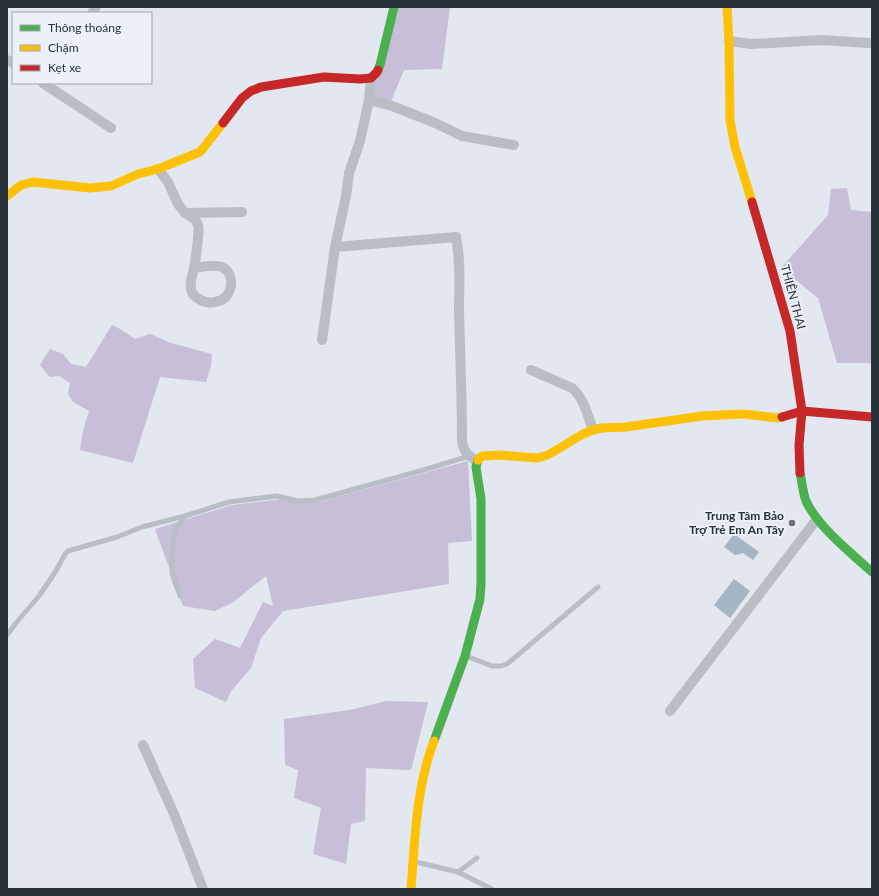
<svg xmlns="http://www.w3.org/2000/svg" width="879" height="896" viewBox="0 0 879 896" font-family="Lato,sans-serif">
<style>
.green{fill:#c7bed8}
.building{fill:#a4b6c4}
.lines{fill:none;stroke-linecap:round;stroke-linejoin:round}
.lane{stroke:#b9bec6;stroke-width:5}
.street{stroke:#b9bec6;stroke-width:10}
.fast{stroke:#4caf50;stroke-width:9}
.slow{stroke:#ffc107;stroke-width:9}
.jam{stroke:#c62828;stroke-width:9}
.poi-dot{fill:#6a7179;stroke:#ebf0fb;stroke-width:1.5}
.labels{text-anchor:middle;stroke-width:4;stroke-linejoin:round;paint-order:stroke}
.street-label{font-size:12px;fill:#29323a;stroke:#ebf0fb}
.poi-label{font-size:12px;font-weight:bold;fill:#29323a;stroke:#ebf0fb;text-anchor:end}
</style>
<rect width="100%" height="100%" fill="#e3e7ef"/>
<g class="green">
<polygon points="397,7 450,7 442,69 404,70 390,104 365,100"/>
<polygon points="847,188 851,210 872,212 872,363 837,363 818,298 781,268 828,215 831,189"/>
<polygon points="112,325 120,329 135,339 150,334 171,343 212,354 211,366 206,382 160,377 133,463 80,450 83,431 89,411 73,402 68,394 70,383 59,376 50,377 40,365 50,349 63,354 71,364 86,367"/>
<polygon points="468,461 472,541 448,543 449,584 283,611 261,638 251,668 232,690 226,702 195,688 193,659 215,639 240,648 263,602 273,606 266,576 232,603 215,611 183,606 155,529 232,505 283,499 318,502"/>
<polygon points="386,701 428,702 411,770 366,768 365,821 351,824 346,864 313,854 321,808 294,798 298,770 285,765 284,719 350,710"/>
</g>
<g class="building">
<polygon points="734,534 759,552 753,560 743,553 735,555 724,547"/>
<polygon points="734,579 750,591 730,618 714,605"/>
</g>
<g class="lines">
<g class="lane">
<polyline points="180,596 172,574 172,557 173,540 177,527 185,516"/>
<polyline points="7,635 16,623 39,596 56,571 65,554 68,551 117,537 142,527 185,516 229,502 277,496 298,501 315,500 427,469 466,457 470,457"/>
<polyline points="466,656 492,666 501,666 507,664 598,587"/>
<polyline points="416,862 458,872 492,889"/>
<polyline points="458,872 477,858"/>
</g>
<g class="street">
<polyline points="92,13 96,7"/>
<polyline points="729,41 752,44 821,40 869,43"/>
<polyline points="7,60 13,63"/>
<polyline points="43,83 111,128"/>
<polyline points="369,100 392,106 433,122 462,136 514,145"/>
<polyline points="158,169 168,182 178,204 185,213 242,212"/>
<path d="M185,213c4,3 10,5 12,10 3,4 1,10 1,15 -1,10 -2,20 -4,30 -1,7 -5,14 -3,21 1,5 5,9 10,11 5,3 12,3 18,1 14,-5 17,-27 3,-34 -8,-3 -20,0 -28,1"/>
<path d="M456,237c5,24 3,49 3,73 1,44 3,87 3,131 2,12 6,14 15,20"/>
<polyline points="335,247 456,237"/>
<polyline points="322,340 335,247 346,196 349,173 360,141 369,100 371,78"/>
<path d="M531,370l41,18c12,10 16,28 21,42"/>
<polyline points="670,711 817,519"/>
<polyline points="143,745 174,814 203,889"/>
</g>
<g class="fast">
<polyline points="378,70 380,65 394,7"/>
<path d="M800,473c2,9 3,20 6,28 12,26 45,52 66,71"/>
<polyline points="434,741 465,656 480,599 481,584 481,499 476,467 478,460"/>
</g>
<g class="slow">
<polyline points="727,7 729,41 730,120 735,147 752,202"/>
<polyline points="7,196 21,185 33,182 90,188 111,186 138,174 158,169 200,152 223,123"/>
<polyline points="478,460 482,456 499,455 537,458 548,455 583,434 593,430 602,428 626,427 702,416 743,414 778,418 782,417"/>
<path d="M411,889c4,-50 5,-101 23,-148"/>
</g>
<g class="jam">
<polyline points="223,123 242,98 251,91 261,87 324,77 360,79 371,78 377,72 378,70"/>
<polyline points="752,202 790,331 802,411 799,445 800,473"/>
<polyline points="782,417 802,411 872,417"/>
</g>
</g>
<circle class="poi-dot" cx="792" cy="523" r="4"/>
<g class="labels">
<g class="street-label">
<text transform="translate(793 297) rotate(75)" y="4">THIÊN THAI</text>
</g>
<g class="poi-label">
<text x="784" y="520">Trung Tâm Bảo<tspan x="784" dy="14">Trợ Trẻ Em An Tây</tspan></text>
</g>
</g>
<rect width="879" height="896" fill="none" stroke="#29323a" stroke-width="16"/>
<rect x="12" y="12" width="140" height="72" fill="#ebf0fb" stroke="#9da4ae"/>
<rect x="20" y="25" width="20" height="6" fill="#4caf50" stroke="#9da4ae"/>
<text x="48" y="32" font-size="12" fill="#29323a">Thông thoáng</text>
<rect x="20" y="45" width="20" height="6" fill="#ffc107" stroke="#9da4ae"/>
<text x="48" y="52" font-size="12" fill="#29323a">Chậm</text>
<rect x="20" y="65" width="20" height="6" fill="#c62828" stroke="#9da4ae"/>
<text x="48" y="72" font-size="12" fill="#29323a">Kẹt xe</text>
</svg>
